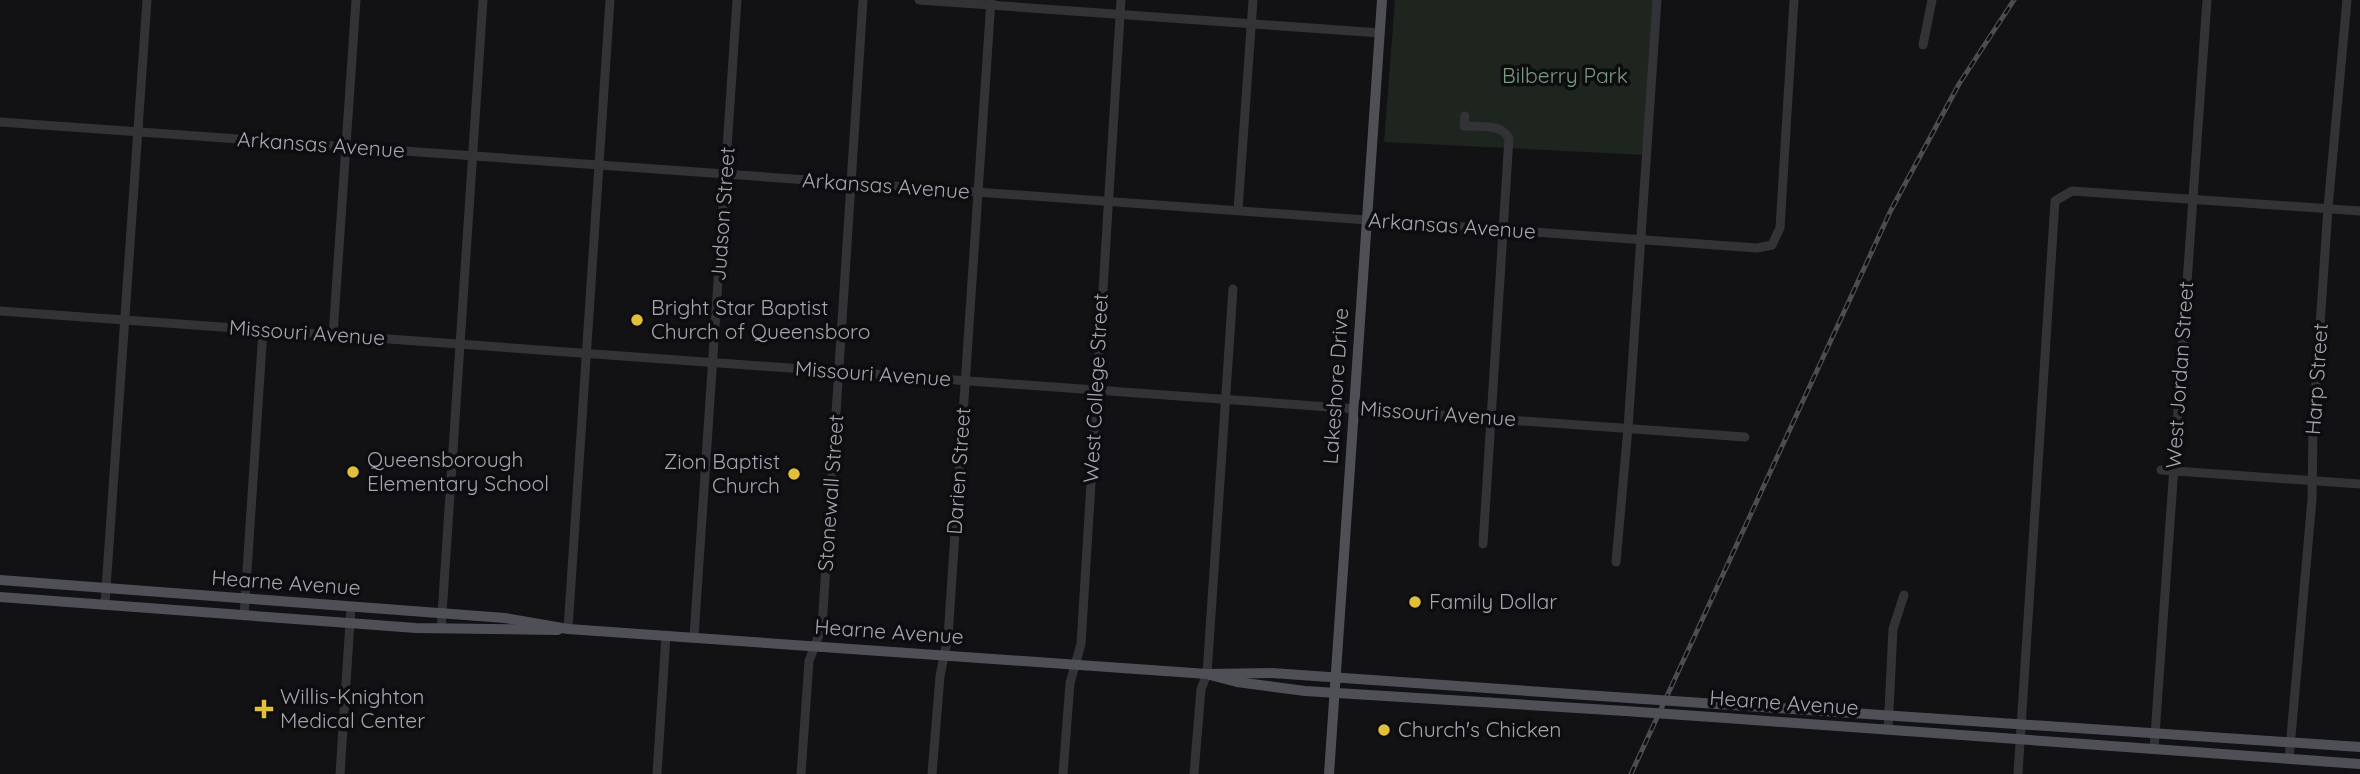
<svg xmlns="http://www.w3.org/2000/svg" width="2360" height="774" viewBox="0 0 2360 774" font-family="Quicksand,sans-serif">
<style>
.green{fill:#1e251f}
.lines{fill:none;stroke-linecap:round;stroke-linejoin:round}
.minor{stroke:#333337;stroke-width:9}
.major{stroke:#4f5056;stroke-width:10}
.rail-casing{stroke:#4c4d52;stroke-width:5}
.rail{stroke:#0d0c0e;stroke-width:2.5;stroke-dasharray:8;stroke-linecap:butt}
.major-bridge{stroke:#4f5056;stroke-width:10}
.poi-dot{fill:#e2bf3a;stroke:#0d0c0e;stroke-width:2.5}
.labels{text-anchor:middle;stroke-width:7;stroke-linejoin:round;paint-order:stroke}
.park-label{font-size:21px;fill:#7c9c82;stroke:#0d0c0e}
.street-label{font-size:21px;fill:#a4a6b2;stroke:#0d0c0e}
.poi-label{font-size:21px;fill:#a4a6b2;stroke:#0d0c0e;text-anchor:start}
</style>
<rect width="100%" height="100%" fill="#121113"/>
<polygon class="green" points="1395,0 1657,0 1646,155 1384,142"/>
<g class="lines">
<g class="minor">
<polyline points="919,0 1380,33"/>
<polyline points="1923,45 1932,0"/>
<path d="M1465,116l-1,10c16,1 36,-3 45,12l-26,406"/>
<polyline points="0,122 1757,248 1772,245 1780,228 1794,0"/>
<polyline points="1238,210 1253,0"/>
<polyline points="0,311 1745,437"/>
<polyline points="333,335 356,0"/>
<polyline points="2161,470 2360,484"/>
<polyline points="1616,562 1628,428 1657,0"/>
<polyline points="105,603 147,0"/>
<polyline points="244,616 263,330"/>
<polyline points="441,629 483,0"/>
<polyline points="568,629 610,0"/>
<polyline points="694,637 737,0"/>
<polyline points="1888,730 1893,629 1904,595"/>
<polyline points="2154,749 2207,0"/>
<polyline points="2289,759 2312,499 2313,428 2328,208 2347,0"/>
<polyline points="340,774 351,607"/>
<polyline points="657,774 666,635"/>
<polyline points="801,774 809,661 822,627 863,0"/>
<polyline points="932,774 940,676 948,637 991,0"/>
<polyline points="1063,774 1070,683 1081,644 1121,0"/>
<polyline points="1194,774 1201,689 1207,674 1233,289"/>
<polyline points="2018,774 2055,201 2072,191 2360,211"/>
</g>
<g class="major">
<polyline points="0,580 505,618 568,629 1207,674 1272,673 1629,698"/>
<polyline points="0,597 416,628 558,630"/>
<polyline points="1210,675 1237,682 1305,691 1625,711"/>
<polyline points="1732,705 2360,747"/>
<polyline points="1726,718 2360,764"/>
<polyline points="1329,774 1382,0"/>
</g>
<g class="rail-casing">
<polyline id="rail" points="1631,774 1891,210 1959,84 2014,0"/>
</g>
<use href="#rail" class="rail"/>
<g class="major-bridge">
<polyline points="1629,698 1732,705"/>
<polyline points="1625,711 1726,718"/>
</g>
</g>
<g class="poi-dot">
<circle cx="637" cy="320" r="7"/>
<circle cx="353" cy="472" r="7"/>
<circle cx="794" cy="474" r="7"/>
<circle cx="1415" cy="602" r="7"/>
<path d="M260.5 698.5h7v7h7v7h-7v7h-7v-7h-7v-7h7z"/>
<circle cx="1384" cy="730" r="7"/>
</g>
<g class="labels">
<g class="park-label">
<text x="1565" y="83">Bilberry Park</text>
</g>
<g class="street-label">
<text transform="translate(321 145) rotate(4)" y="7">Arkansas Avenue</text>
<text transform="translate(886 186) rotate(4)" y="7">Arkansas Avenue</text>
<text transform="translate(723 214) rotate(-86)" y="7">Judson Street</text>
<text transform="translate(1452 226) rotate(4)" y="7">Arkansas Avenue</text>
<text transform="translate(307 333) rotate(4)" y="7">Missouri Avenue</text>
<text transform="translate(873 374) rotate(4)" y="7">Missouri Avenue</text>
<text transform="translate(2180 375) rotate(-86)" y="7">West Jordan Street</text>
<text transform="translate(2317 379) rotate(-86)" y="7">Harp Street</text>
<text transform="translate(1336 386) rotate(-86)" y="7">Lakeshore Drive</text>
<text transform="translate(1096 388) rotate(-87)" y="7">West College Street</text>
<text transform="translate(1438 414) rotate(4)" y="7">Missouri Avenue</text>
<text transform="translate(959 471) rotate(-86)" y="7">Darien Street</text>
<text transform="translate(831 493) rotate(-86)" y="7">Stonewall Street</text>
<text transform="translate(286 583) rotate(4)" y="7">Hearne Avenue</text>
<text transform="translate(889 632) rotate(4)" y="7">Hearne Avenue</text>
<text transform="translate(1784 703) rotate(4)" y="7">Hearne Avenue</text>
</g>
<g class="poi-label">
<text x="651" y="315">Bright Star Baptist<tspan x="651" dy="24">Church of Queensboro</tspan></text>
<text x="367" y="467">Queensborough<tspan x="367" dy="24">Elementary School</tspan></text>
<text x="780" y="469" text-anchor="end">Zion Baptist<tspan x="780" dy="24">Church</tspan></text>
<text x="1429" y="609">Family Dollar</text>
<text x="280" y="704">Willis-Knighton<tspan x="280" dy="24">Medical Center</tspan></text>
<text x="1398" y="737">Church's Chicken</text>
</g>
</g>
</svg>
